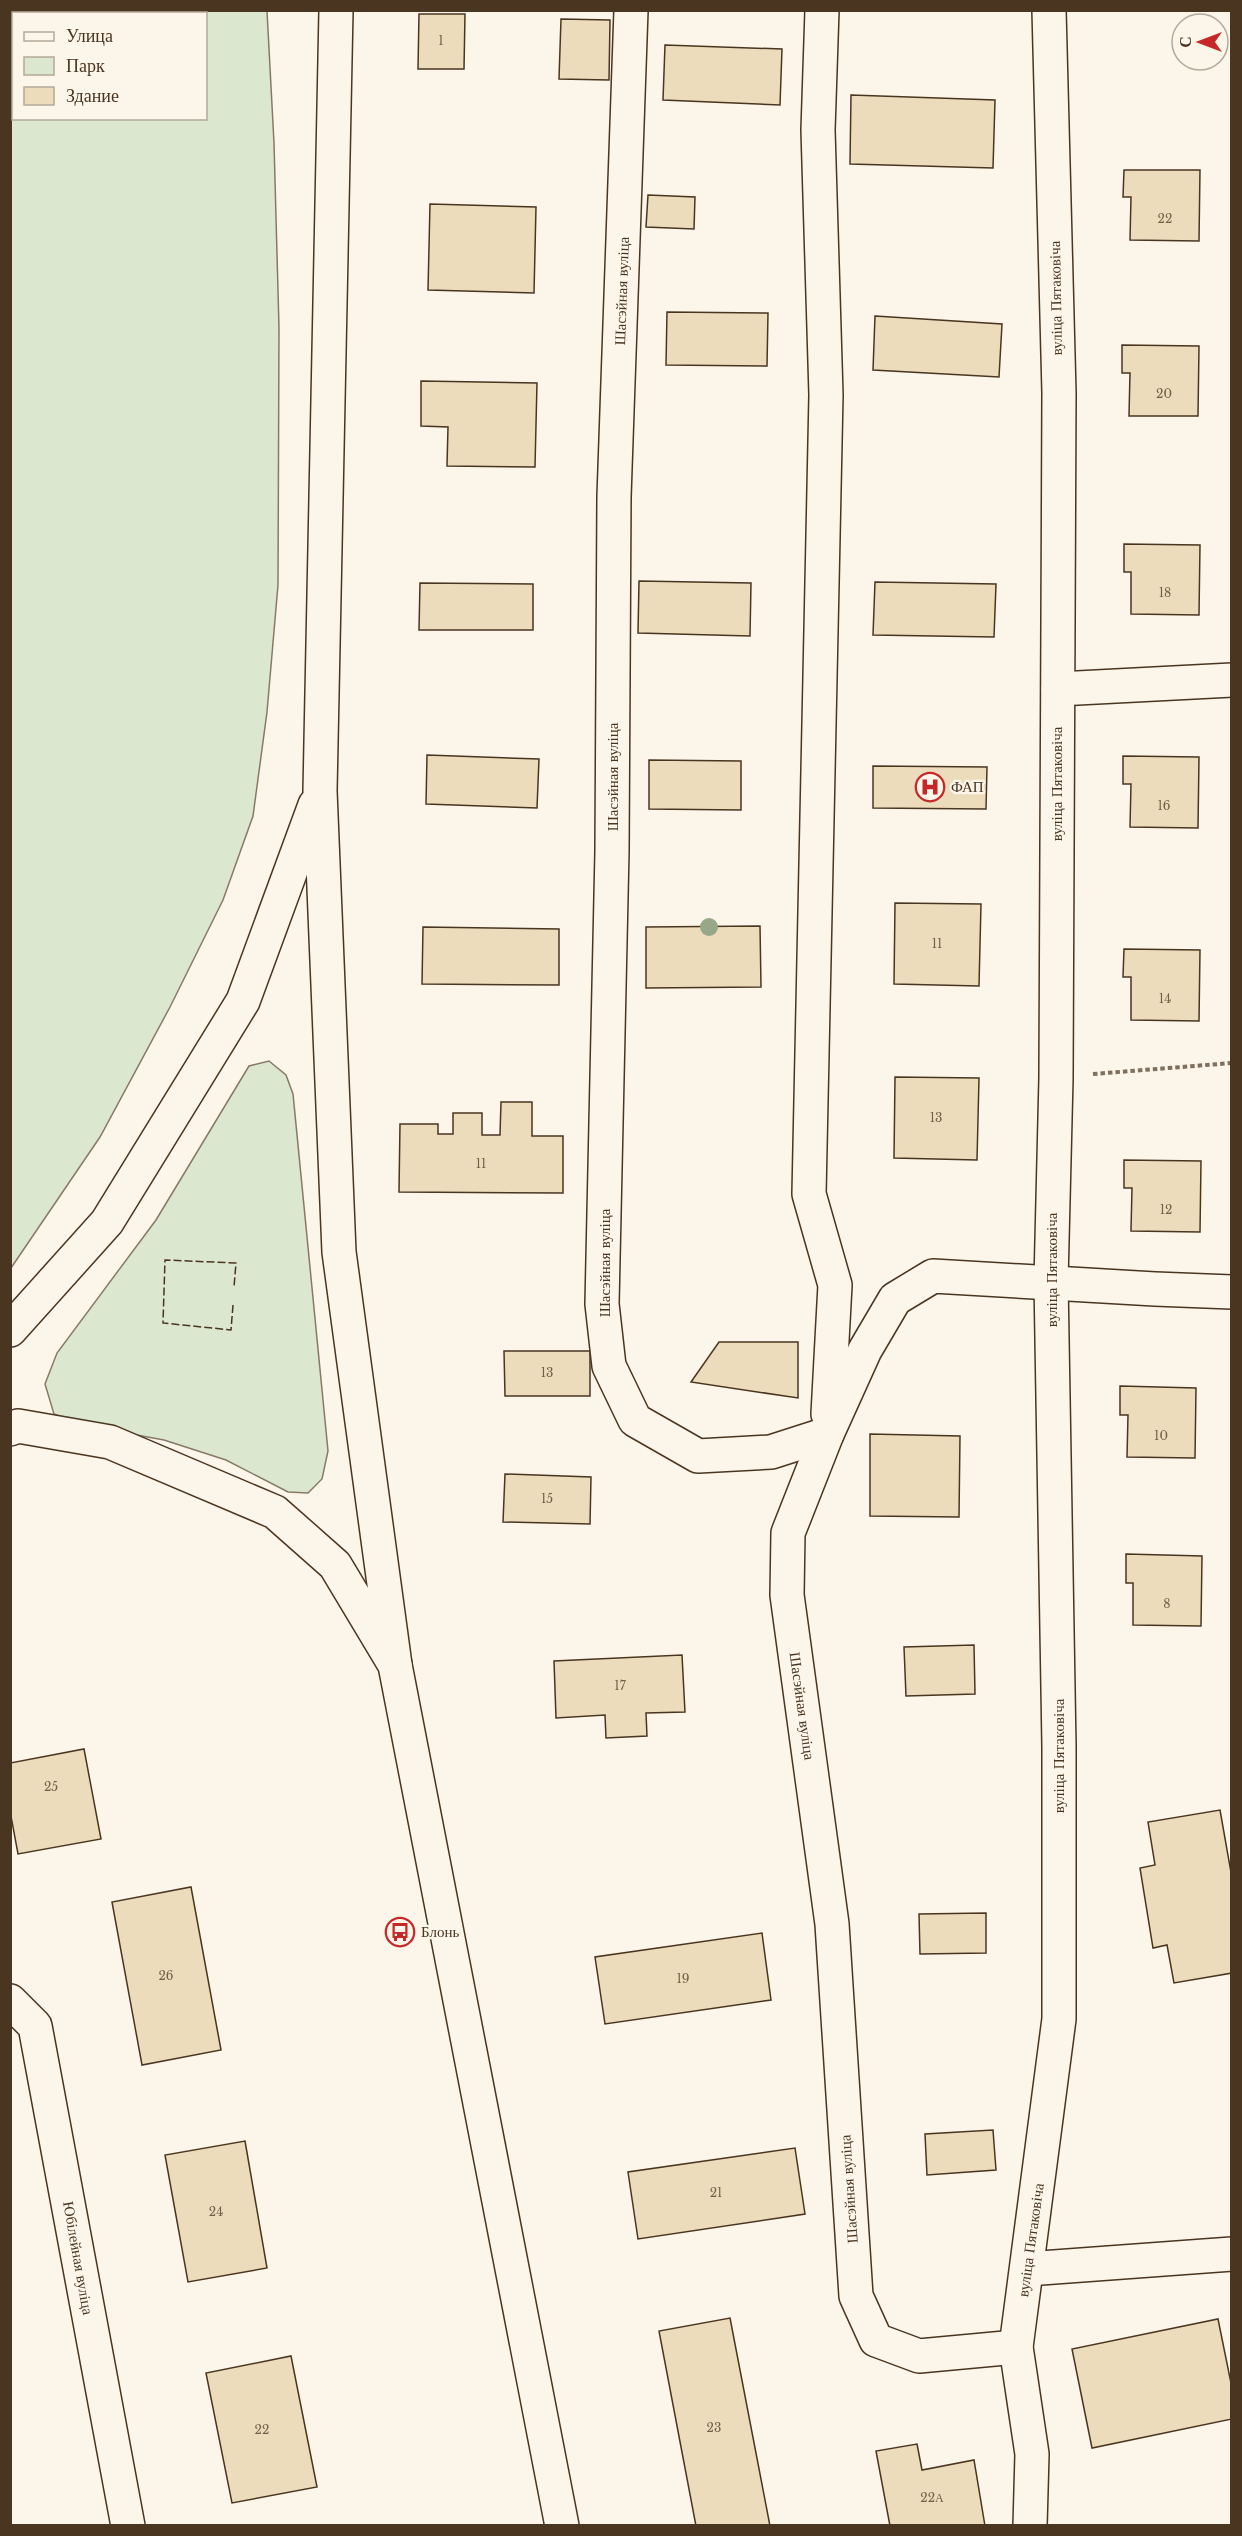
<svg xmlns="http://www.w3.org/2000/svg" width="1242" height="2536" viewBox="0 0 1242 2536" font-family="'Libre Baskerville',serif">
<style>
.green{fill:#dce7d0;stroke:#887966;stroke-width:1.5}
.building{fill:#ecdcbc;stroke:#4a3520;stroke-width:1.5}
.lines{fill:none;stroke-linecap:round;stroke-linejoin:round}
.minor-casing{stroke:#4a3520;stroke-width:36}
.major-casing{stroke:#4a3520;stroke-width:36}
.path{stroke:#7f6f5c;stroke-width:4;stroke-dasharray:4.5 3;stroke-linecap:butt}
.minor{stroke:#fbf6e9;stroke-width:33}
.major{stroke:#fbf6e9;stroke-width:33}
.fence{stroke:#4a3520;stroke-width:1.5;stroke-dasharray:8 3;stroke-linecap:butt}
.tree{fill:#96a887}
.labels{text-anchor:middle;stroke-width:4.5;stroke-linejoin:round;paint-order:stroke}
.number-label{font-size:12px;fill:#725f47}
.street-label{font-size:15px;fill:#4a3520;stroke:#fbf6e9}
.poi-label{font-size:15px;fill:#4a3520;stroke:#fbf6e9;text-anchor:start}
</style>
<rect width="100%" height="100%" fill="#fbf6e9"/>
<g class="green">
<polygon points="111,10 267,11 274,143 279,328 278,585 267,712 253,816 223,900 170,1007 100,1137 11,1268 11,19 13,19 14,118 206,118 206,14 76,13"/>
<polygon points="269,1061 286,1075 293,1094 328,1451 322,1479 308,1493 288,1492 226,1460 164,1440 82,1425 54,1414 45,1384 57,1353 156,1220 249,1066"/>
</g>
<g class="building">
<polygon points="419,14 465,14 464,69 418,69"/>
<polygon points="561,19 610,20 609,80 559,79"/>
<polygon points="665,45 782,49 780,105 663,100"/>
<polygon points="851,95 995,100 993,168 850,164"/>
<polygon points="1124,170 1200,170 1199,241 1130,240 1131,197 1123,197"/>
<polygon points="648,195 695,197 694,229 646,227"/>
<polygon points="430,204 536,207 534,293 428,290"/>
<polygon points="667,312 768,313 767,366 666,365"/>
<polygon points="875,316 1002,324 999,377 873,370"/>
<polygon points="1122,345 1199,346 1198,416 1129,416 1130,373 1122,373"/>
<polygon points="421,381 537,383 535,467 447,466 448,427 421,426"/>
<polygon points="1124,544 1200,545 1199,615 1131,614 1131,572 1124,572"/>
<polygon points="639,581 751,583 750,636 638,633"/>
<polygon points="875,582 996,584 994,637 873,635"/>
<polygon points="420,583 533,584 533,630 419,630"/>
<polygon points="427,755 539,759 537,808 426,804"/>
<polygon points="1123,756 1199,757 1198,828 1130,827 1131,784 1123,784"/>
<polygon points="649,760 741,761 741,810 649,809"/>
<polygon points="873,766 987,767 986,809 873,808"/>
<polygon points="895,903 981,904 979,986 894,984"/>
<polygon points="760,926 761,987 646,988 646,927"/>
<polygon points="423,927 559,929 559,985 422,984"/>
<polygon points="1124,949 1200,950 1199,1021 1131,1020 1131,977 1123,977"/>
<polygon points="895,1077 979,1078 977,1160 894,1158"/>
<polygon points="501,1102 532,1102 532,1136 563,1136 563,1193 399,1192 400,1124 438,1124 438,1134 453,1134 453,1113 482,1113 482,1135 500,1135"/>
<polygon points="1124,1160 1201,1161 1200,1232 1131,1231 1132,1188 1124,1188"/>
<polygon points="719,1342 798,1342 798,1398 691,1382"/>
<polygon points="504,1351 590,1351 590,1396 505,1396"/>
<polygon points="1120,1386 1196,1388 1195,1458 1127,1457 1128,1415 1120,1415"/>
<polygon points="870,1434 960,1436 959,1517 870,1516"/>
<polygon points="505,1474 591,1477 590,1524 503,1522"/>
<polygon points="1126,1554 1202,1556 1201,1626 1133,1625 1133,1583 1126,1583"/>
<polygon points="974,1645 975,1694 906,1696 904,1647"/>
<polygon points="682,1655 685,1712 646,1713 647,1736 606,1738 605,1715 556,1718 554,1661"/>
<polygon points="84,1749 101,1839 18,1854 10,1811 10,1763"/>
<polygon points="1220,1810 1232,1878 1232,1973 1174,1983 1167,1945 1153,1948 1140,1868 1155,1865 1148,1822"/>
<polygon points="191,1887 221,2050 142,2065 112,1902"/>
<polygon points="986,1913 986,1953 920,1954 919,1914"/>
<polygon points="762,1933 771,2000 605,2024 595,1957"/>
<polygon points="993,2130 996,2170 927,2175 925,2134"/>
<polygon points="245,2141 267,2268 188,2282 165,2155"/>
<polygon points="795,2148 805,2214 638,2239 628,2172"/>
<polygon points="730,2318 770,2526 696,2526 659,2331"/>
<polygon points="1218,2319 1232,2388 1232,2419 1092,2448 1072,2349"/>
<polygon points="291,2356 317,2487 232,2503 206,2373"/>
<polygon points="917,2444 922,2470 974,2460 985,2526 890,2526 876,2451"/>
</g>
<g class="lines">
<g class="minor-casing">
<g id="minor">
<polyline points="631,10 614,497 612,851 602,1304 609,1366 635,1420 698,1456 771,1452 827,1434"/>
<polyline points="822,10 818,130 826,395 809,1194 835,1285 828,1414"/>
<polyline points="1058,689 1232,680"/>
<polyline points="10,2001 35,2026 128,2526"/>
<polyline points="1027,2269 1232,2254"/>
<polyline points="1016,2347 919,2356 876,2340 856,2296 832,1924 787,1595 788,1533 827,1434 865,1350 895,1299 933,1276 1155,1289 1232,1292"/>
<polyline points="1030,2526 1032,2454 1016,2347 1059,2019 1059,1747 1051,1281 1056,1078 1059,393 1049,10"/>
</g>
</g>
<g class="major-casing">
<g id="major">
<polyline points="336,10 320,791 339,1252 395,1665"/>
<polyline points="10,1330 107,1222 243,1001 315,805"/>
<polyline points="10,1429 18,1426 110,1442 275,1512 335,1565 395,1665 562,2526"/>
</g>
</g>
<polyline class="path" points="1093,1074 1232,1063"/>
<use href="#minor" class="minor"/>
<use href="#major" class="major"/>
<polyline class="fence" points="233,1305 231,1330 163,1323 165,1260 236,1263 234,1287"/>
</g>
<circle class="tree" cx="709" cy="927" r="9"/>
<defs>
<g id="hospital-ring" transform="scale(1.5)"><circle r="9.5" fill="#fbf6e9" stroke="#c62828" stroke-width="1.5"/><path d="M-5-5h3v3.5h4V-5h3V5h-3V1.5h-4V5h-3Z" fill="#c62828"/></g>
<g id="bus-ring" transform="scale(1.5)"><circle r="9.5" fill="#fbf6e9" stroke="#c62828" stroke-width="1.5"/><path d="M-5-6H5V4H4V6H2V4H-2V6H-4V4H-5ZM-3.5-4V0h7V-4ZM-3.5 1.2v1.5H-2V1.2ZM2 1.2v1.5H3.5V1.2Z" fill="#c62828"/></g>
</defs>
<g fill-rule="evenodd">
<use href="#hospital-ring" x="930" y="787"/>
<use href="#bus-ring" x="400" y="1932"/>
</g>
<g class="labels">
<g class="number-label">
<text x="441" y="45">1</text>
<text x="1165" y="223">22</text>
<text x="1164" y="398">20</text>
<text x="1165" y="597">18</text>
<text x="1164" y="810">16</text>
<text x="937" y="948">11</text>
<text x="1165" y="1003">14</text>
<text x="936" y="1122">13</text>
<text x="481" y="1168">11</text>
<text x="1166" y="1214">12</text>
<text x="547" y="1377">13</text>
<text x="1161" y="1440">10</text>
<text x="547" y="1503">15</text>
<text x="1167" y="1608">8</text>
<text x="620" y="1690">17</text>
<text x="51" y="1791">25</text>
<text x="166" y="1980">26</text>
<text x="683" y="1983">19</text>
<text x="716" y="2197">21</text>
<text x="216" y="2216">24</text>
<text x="714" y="2432">23</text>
<text x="262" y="2434">22</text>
<text x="932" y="2502">22А</text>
</g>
<g class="street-label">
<text transform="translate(622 291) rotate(-88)" y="5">Шасэйная вуліца</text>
<text transform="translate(1056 298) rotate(-91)" y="5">вуліца Пятаковіча</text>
<text transform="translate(613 777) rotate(-90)" y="5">Шасэйная вуліца</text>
<text transform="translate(1057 784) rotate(-90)" y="5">вуліца Пятаковіча</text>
<text transform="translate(605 1263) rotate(-90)" y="5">Шасэйная вуліца</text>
<text transform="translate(1052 1270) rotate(-90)" y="5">вуліца Пятаковіча</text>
<text transform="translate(802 1706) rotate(82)" y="5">Шасэйная вуліца</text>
<text transform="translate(1059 1756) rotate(-90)" y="5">вуліца Пятаковіча</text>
<text transform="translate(849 2189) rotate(-94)" y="5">Шасэйная вуліца</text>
<text transform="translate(1031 2240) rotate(-82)" y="5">вуліца Пятаковіча</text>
<text transform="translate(78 2258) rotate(80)" y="5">Юбілейная вуліца</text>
</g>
<g class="poi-label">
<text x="951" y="792">ФАП</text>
<text x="421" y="1937">Блонь</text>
</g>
</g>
<rect width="1242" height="2536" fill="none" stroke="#4a3520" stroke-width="24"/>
<rect x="12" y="12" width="195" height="108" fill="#fbf6e9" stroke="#b4a999" stroke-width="1.5"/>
<rect x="24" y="32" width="30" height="9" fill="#fbf6e9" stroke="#b4a999" stroke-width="1.5"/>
<text x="66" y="42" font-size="18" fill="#4a3520">Улица</text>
<rect x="24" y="57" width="30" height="18" fill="#dce7d0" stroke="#b4a999" stroke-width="1.5"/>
<text x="66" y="72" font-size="18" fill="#4a3520">Парк</text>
<rect x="24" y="87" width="30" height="18" fill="#ecdcbc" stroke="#b4a999" stroke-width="1.5"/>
<text x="66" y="102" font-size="18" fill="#4a3520">Здание</text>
<g transform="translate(1200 42) rotate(270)"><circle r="28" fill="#fbf6e9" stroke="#b4a999" stroke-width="1.5"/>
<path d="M0-4.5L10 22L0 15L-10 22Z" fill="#c62828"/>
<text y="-9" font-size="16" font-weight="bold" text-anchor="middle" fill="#4a3520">С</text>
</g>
</svg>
